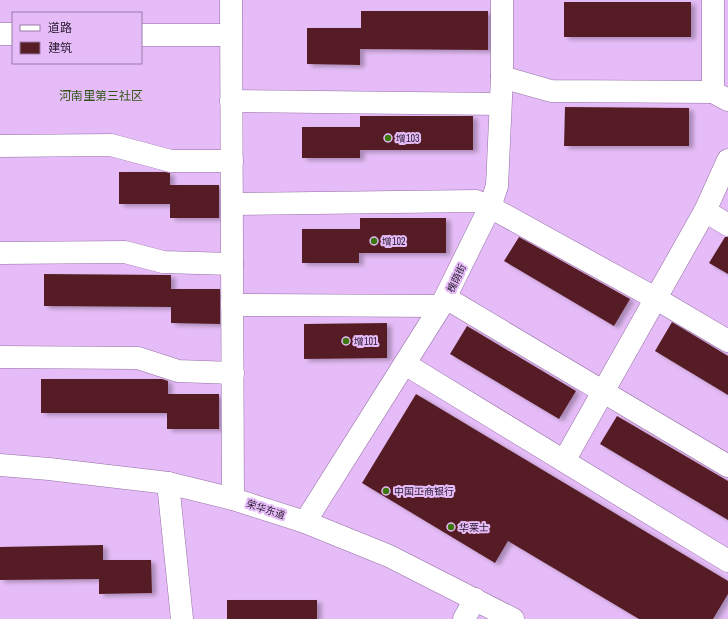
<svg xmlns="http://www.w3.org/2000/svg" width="728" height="619" viewBox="0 0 728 619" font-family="'Archivo Narrow','Noto Sans SC',sans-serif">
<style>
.building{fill:#571e25;filter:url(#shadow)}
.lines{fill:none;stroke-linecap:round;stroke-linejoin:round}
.minor-casing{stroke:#956ea5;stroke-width:23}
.minor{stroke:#fff;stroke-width:22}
.poi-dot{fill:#3c770d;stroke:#e5bcf7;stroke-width:1.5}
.labels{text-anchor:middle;stroke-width:4;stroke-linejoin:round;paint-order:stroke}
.poi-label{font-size:10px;fill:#2a1a31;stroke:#e5bcf7;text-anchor:start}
.street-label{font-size:10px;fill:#2a1a31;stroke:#e5bcf7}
.quarter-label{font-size:12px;fill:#305618;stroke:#e5bcf7}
</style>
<defs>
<filter id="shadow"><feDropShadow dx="4.5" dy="2.5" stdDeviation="2" flood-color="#0004"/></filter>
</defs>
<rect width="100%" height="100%" fill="#e5bcf7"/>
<g class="building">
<rect x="564" y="2" width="127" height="35"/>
<polygon points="361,11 488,11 488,50 360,49 360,65 307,64 307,28 361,28"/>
<polygon points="565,107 689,108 689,146 564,146"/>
<polygon points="360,116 473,116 473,150 360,150 360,158 302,158 302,127 360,127"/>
<polygon points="119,172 165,172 170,173 170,185 219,185 219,218 170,218 170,204 119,204"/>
<polygon points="360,218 446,218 446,253 359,253 359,263 302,263 302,229 360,229"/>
<polygon points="519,237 630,299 614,326 504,261"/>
<polygon points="725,237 728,237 728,274 709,263"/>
<polygon points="44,274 171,275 171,289 220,289 220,324 171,323 171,307 44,306"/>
<polygon points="672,322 728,356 728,395 655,351"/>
<polygon points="387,323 387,358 304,359 304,324"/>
<polygon points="467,326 576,391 559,419 450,354"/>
<polygon points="41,379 162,379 168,381 168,394 219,394 219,429 167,429 167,413 41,413"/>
<polygon points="416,394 728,581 728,594 713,619 639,619 508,541 495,563 362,483"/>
<polygon points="617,416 728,481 728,520 600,444"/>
<polygon points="103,545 103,560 151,560 152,593 99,594 99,579 0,580 0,547"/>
<rect x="227" y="600" width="90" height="19"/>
</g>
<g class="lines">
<g class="minor-casing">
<g id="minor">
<polyline points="231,0 233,499"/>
<polyline points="713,0 713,92 728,100"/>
<polyline points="0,34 13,34"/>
<polyline points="141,35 230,35"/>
<polyline points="502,77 551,91 713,92"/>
<polyline points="231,101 500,104"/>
<polyline points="0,146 111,145 171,161 232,161"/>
<polyline points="232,204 476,201 490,207 655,298 728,341"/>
<polyline points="705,211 728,225"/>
<polyline points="0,253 125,252 163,262 232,264"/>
<polyline points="446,298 728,466"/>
<polyline points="232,305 441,306"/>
<polyline points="0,357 138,358 178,371 233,373"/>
<polyline points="405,364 728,561"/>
<polyline points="564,461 705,211 728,160"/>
<polyline points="0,465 49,469 168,483 233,499 305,522 389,556 513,619"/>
<polyline points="168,483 182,619"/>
<polyline points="305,522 441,306 490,207 497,186 502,77 502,0"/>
<polyline points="464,619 475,599"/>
</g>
</g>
<use href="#minor" class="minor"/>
</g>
<g class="poi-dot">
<circle cx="388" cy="138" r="4"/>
<circle cx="374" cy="241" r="4"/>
<circle cx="346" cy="341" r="4"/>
<circle cx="386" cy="491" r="4"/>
<circle cx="451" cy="527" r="4"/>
</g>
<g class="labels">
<g class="poi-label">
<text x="396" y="142">增103</text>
<text x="382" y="245">增102</text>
<text x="354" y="345">增101</text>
<text x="394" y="495">中国工商银行</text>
<text x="459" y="531">华莱士</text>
</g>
<g class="street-label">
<text transform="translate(456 278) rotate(-64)" y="4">槐荫街</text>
<text transform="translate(266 509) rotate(18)" y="4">荣华东道</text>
</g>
<g class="quarter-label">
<text x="101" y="100">河南里第三社区</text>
</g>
</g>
<rect x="12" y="12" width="130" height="52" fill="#e5bcf7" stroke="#9a7ba8"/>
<rect x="20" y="25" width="20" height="6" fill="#ffffff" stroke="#9a7ba8"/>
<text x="48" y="32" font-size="12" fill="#2a1a31">道路</text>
<rect x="20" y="42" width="20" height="12" fill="#571e25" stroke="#9a7ba8"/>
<text x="48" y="52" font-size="12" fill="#2a1a31">建筑</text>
</svg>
